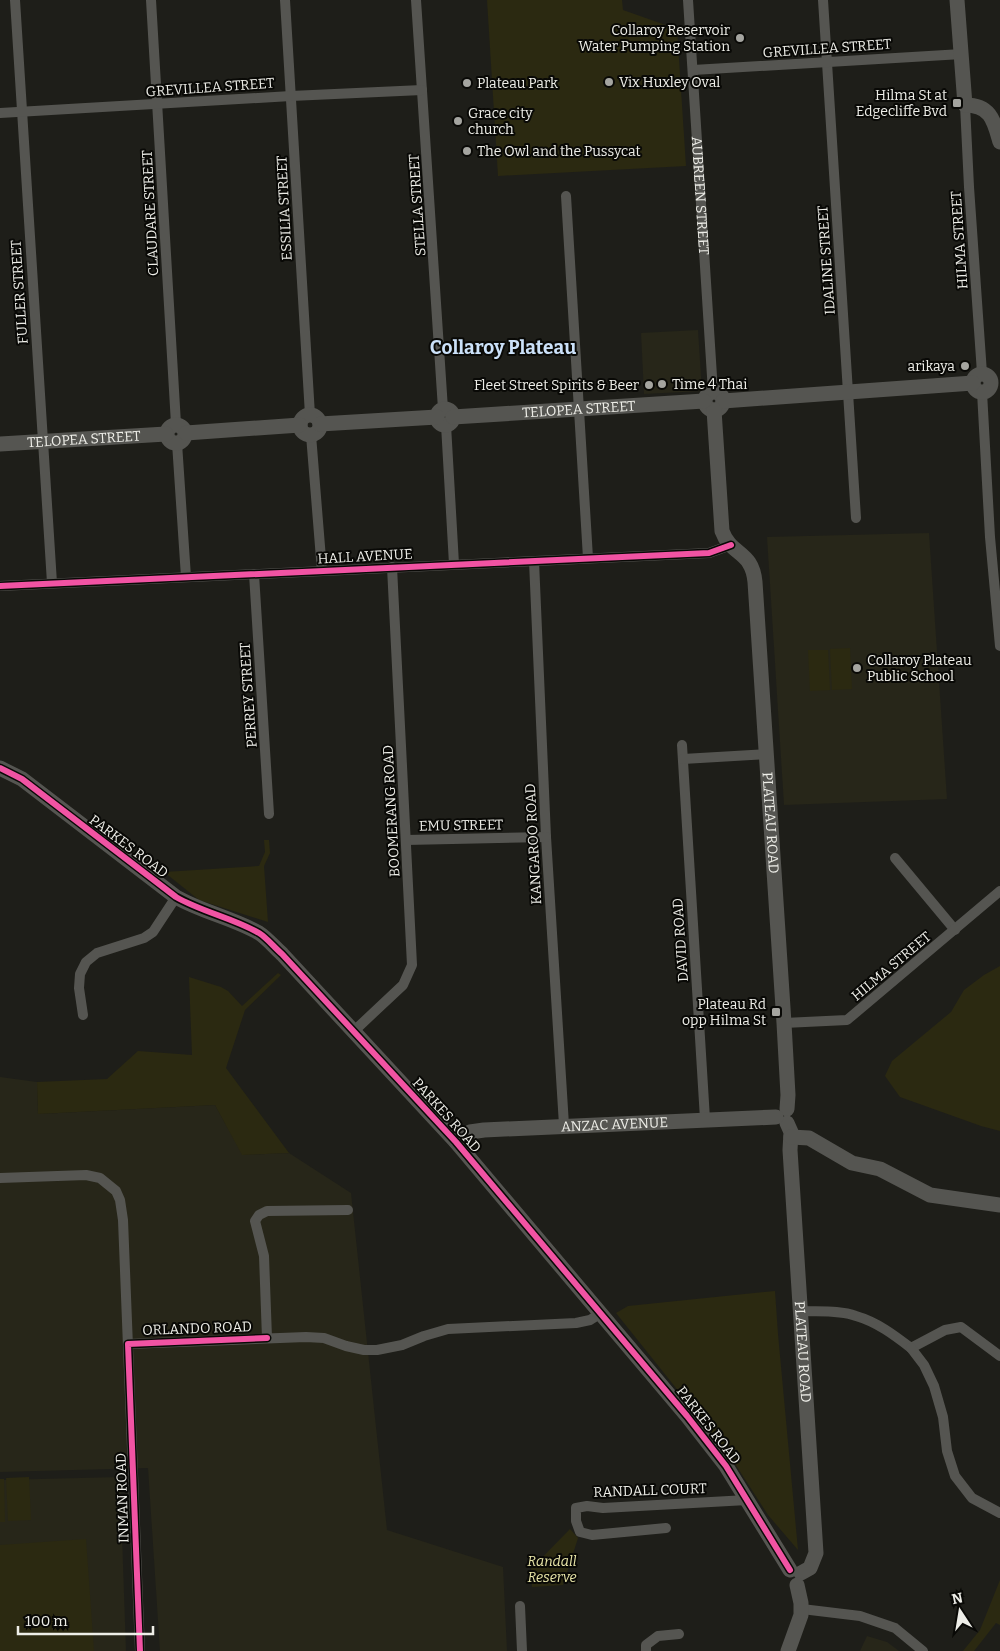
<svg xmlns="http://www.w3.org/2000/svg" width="1000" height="1651" viewBox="0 0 1000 1651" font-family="Bitter,serif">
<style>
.built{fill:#272619}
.green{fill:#2b2911}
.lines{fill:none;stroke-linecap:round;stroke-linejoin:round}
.street{stroke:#555551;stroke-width:10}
.secondary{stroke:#555551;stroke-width:15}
.cycleway-casing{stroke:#090906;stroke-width:9}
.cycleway{stroke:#f153a3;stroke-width:6}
.poi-dot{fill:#a5a5a0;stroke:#090906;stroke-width:2}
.labels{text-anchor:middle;stroke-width:4;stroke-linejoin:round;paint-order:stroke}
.poi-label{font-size:14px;fill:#eeeee8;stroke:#090906;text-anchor:start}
.street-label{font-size:14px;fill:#eeeee8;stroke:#090906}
.park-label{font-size:14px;font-style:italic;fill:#e8e5a8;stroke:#090906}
.district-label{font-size:19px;font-weight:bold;fill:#cbe1f9;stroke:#090906}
</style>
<rect width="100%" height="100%" fill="#1e1e19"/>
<g class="built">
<polygon points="698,330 702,391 644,394 641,333"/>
<polygon points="929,533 947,799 784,805 767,537"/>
<polygon points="0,1077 37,1082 38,1114 215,1105 243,1155 289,1153 351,1193 387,1530 503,1567 507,1651 160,1651 148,1468 0,1472"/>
<polygon points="120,1477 126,1651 0,1651 0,1480"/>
<polygon points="867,1636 887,1642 899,1651 860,1651"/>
</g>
<g class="green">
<polygon points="487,0 622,0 623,10 677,29 686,166 498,176"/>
<polygon points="850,648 852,689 832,690 830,649"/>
<polygon points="808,650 828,650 830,690 810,691"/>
<polygon points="264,840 269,840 270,853 264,866 268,922 199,900 164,872 259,866 265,852"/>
<polygon points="1000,966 1000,1131 981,1126 900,1097 885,1076 892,1061 951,1012 964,990 984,975"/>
<polygon points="278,973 281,975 245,1010 226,1068 289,1153 242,1155 215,1105 38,1114 37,1082 107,1079 138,1051 192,1055 189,977 221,987 228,991 242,1006"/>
<polygon points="775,1291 778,1334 798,1550 768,1515 728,1453 616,1313 628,1306"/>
<polygon points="29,1477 31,1520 8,1521 6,1478"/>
<polygon points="0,1479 4,1479 5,1522 0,1522"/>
<polygon points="570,1529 578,1538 563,1585 532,1587 531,1569"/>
<polygon points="86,1539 94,1651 0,1651 0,1545"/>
<polygon points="1000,1580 1000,1625 996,1623 974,1651 963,1651 980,1630"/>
</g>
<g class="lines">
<g class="street">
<polyline points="15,0 52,583"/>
<polyline points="151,0 176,424"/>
<polyline points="285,0 310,415"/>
<polyline points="416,0 443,409"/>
<path id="s1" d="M688,0l25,392"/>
<polyline points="823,0 856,518"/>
<polyline points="693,70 962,54"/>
<polyline points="965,105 969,187 982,373"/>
<polyline points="0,113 291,96 422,90"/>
<polyline points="566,196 588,558"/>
<polyline points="982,392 990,537 1000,646"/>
<polyline points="446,425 454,564"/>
<polyline points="311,435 322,571"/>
<polyline points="177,443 186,577"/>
<polyline points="534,561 546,837 564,1125"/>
<polyline points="254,574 269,814"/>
<polyline points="0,586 709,553 731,545"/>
<polyline points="682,745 705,1119"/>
<polyline points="683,759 767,754"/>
<polyline points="406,840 546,837"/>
<polyline points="895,858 955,930"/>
<polyline points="83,1015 79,988 80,974 86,962 97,953 144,938 153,932 176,897"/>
<polyline points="784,1023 847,1020 1000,891"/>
<polyline points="354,1031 403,985 412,965 392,567"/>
<polyline points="0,1178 86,1175 100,1178 116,1191 120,1200 123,1220 140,1651"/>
<path d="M801,1311c18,1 38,-1 55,5 21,6 38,19 55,32l34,-18 16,-3 39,29"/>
<polyline points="267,1338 264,1256 255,1221 259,1215 267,1211 348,1210"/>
<polyline points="128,1344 306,1337 324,1338 346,1346 364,1350 377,1350 402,1345 424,1336 448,1329 576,1323 590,1320 601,1313"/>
<polyline points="911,1348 924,1365 934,1386 943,1417 947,1451 955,1476 972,1498 1000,1513"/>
<polyline points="666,1528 592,1535 580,1532 576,1521 576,1508 587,1506 603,1508 747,1500"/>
<polyline points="520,1606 522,1651"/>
<polyline points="802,1609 860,1616 895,1628 923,1651"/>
<polyline points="646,1651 646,1645 658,1636 679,1634"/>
</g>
<g class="secondary">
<path d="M957,0l8,105c26,0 29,16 35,37"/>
<circle cx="982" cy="383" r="9"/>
<circle cx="714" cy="401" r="9"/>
<polyline points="723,401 973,383"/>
<circle cx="445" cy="417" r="8"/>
<path id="s2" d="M714,410l8,121c9,25 30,19 33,51l29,441 4,72 -1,14"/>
<circle cx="310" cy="425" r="10"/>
<path id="s3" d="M453,417l251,-16"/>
<polyline points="320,424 437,417"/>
<circle cx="176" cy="434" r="9"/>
<polyline points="186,433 300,425"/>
<path id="s4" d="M0,444l166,-10"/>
<path d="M0,768l22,11 154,118c26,15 57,21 83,36 8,5 15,14 23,21l174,188 231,274 39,50 64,104"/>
<path id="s5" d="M787,1123l4,9 -1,18 26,403 -6,15 -9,5"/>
<polyline points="791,1137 809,1138 852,1163 880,1169 930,1195 1000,1205"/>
<path id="s6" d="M456,1142l14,-10 14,-2 292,-13"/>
<polyline points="788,1651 801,1615 801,1603 797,1585"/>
</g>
<g class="cycleway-casing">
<g id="cycleway">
<polyline points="0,586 709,553 731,545"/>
<path d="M0,768l22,11 154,118c26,15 57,21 83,36 8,5 15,14 23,21l174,188 231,274 39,50 64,104"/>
<polyline points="140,1651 128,1344 267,1338"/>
</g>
</g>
<use href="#cycleway" class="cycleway"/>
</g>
<g class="poi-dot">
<circle cx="740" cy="38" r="5"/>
<circle cx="609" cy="82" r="5"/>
<circle cx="467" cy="83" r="5"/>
<rect x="952" y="98" width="10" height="10" rx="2.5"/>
<circle cx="458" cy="121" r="5"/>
<circle cx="467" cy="151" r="5"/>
<circle cx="965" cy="366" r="5"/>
<circle cx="662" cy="384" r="5"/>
<circle cx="649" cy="385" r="5"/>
<circle cx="857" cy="668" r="5"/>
<rect x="771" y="1007" width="10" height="10" rx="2.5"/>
</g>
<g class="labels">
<g class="poi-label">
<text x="730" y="35" text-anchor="end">Collaroy Reservoir<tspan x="730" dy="16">Water Pumping Station</tspan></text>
<text x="619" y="87">Vix Huxley Oval</text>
<text x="477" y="88">Plateau Park</text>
<text x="947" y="100" text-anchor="end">Hilma St at<tspan x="947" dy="16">Edgecliffe Bvd</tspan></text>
<text x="468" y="118">Grace city<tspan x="468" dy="16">church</tspan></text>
<text x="477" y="156">The Owl and the Pussycat</text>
<text x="955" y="371" text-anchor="end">arikaya</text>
<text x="672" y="389">Time 4 Thai</text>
<text x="639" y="390" text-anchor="end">Fleet Street Spirits &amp; Beer</text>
<text x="867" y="665">Collaroy Plateau<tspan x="867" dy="16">Public School</tspan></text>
<text x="766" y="1009" text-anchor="end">Plateau Rd<tspan x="766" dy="16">opp Hilma St</tspan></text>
</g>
<g class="street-label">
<text transform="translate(827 48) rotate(-4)" y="5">GREVILLEA STREET</text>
<text transform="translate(210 87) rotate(-4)" y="5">GREVILLEA STREET</text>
<text dy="5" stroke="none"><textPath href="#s1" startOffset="196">AUBREEN STREET</textPath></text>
<text transform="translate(417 205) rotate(-94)" y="5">STELLA STREET</text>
<text transform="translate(284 208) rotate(-93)" y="5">ESSILIA STREET</text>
<text transform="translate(150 213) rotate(-93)" y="5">CLAUDARE STREET</text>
<text transform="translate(959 240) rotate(-94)" y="5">HILMA STREET</text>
<text transform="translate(826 260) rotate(-94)" y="5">IDALINE STREET</text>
<text transform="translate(19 292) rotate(-94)" y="5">FULLER STREET</text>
<text dy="5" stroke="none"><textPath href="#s3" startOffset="126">TELOPEA STREET</textPath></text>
<text dy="5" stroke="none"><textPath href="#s4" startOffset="84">TELOPEA STREET</textPath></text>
<text transform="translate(365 556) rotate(-3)" y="5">HALL AVENUE</text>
<text transform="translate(248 695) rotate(-94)" y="5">PERREY STREET</text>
<text transform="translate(391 811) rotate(-93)" y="5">BOOMERANG ROAD</text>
<text dy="5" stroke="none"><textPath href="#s2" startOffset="425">PLATEAU ROAD</textPath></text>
<text transform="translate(461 825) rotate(-1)" y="5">EMU STREET</text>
<text transform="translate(533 844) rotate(-93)" y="5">KANGAROO ROAD</text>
<text transform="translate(129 846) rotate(37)" y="5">PARKES ROAD</text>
<text transform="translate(680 940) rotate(-94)" y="5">DAVID ROAD</text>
<text transform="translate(891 966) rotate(-40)" y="5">HILMA STREET</text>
<text transform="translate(447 1115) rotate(48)" y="5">PARKES ROAD</text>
<text dy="5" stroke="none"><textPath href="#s6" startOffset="162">ANZAC AVENUE</textPath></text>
<text transform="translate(197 1328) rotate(-2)" y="5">ORLANDO ROAD</text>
<text dy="5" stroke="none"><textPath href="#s5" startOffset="230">PLATEAU ROAD</textPath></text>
<text transform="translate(709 1425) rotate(52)" y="5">PARKES ROAD</text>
<text transform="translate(650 1490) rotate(-2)" y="5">RANDALL COURT</text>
<text transform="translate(122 1498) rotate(-92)" y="5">INMAN ROAD</text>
</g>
<g class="park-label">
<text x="552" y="1566">Randall<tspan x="552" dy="16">Reserve</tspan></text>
</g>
<g class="district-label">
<text x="503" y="354">Collaroy Plateau</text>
</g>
</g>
<g transform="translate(960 1611) rotate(348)" stroke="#090906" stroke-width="4" paint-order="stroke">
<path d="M0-4L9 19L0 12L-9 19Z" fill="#eeeee8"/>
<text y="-8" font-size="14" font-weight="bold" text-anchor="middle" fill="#eeeee8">N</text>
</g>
<path d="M18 1626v8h135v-8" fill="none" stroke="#eeeee8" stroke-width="2.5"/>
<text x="25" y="1626" font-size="15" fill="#eeeee8" stroke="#090906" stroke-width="4" paint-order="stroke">100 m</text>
</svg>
